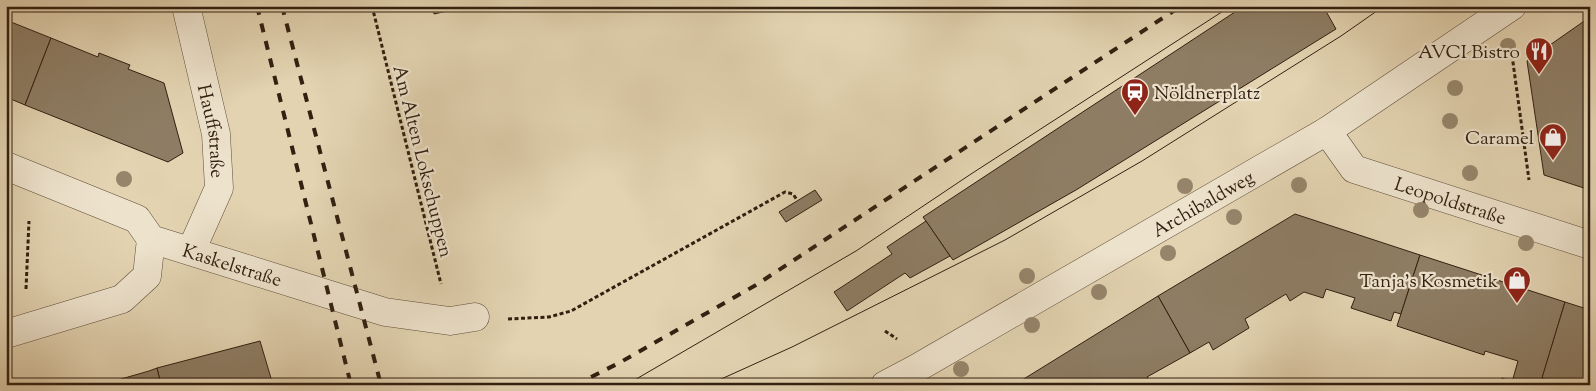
<svg xmlns="http://www.w3.org/2000/svg" width="1596" height="391" viewBox="0 0 1596 391" font-family="'Sorts Mill Goudy',serif">
<style>
.building{fill:#8e7d64;stroke:#322011}
.lines{fill:none;stroke-linecap:round;stroke-linejoin:round}
.minor-casing{stroke:#5e4d39;stroke-width:29}
.path{stroke:#322011;stroke-width:3;stroke-dasharray:4 2.5;stroke-linecap:butt}
.minor{stroke:#ede2cc;stroke-width:28}
.tram{stroke:#322011;stroke-width:1}
.rail{stroke:#322011;stroke-width:4;stroke-dasharray:9 9;stroke-linecap:butt}
.tree{fill:#96856b}
.labels{text-anchor:middle;stroke-width:4.5;stroke-linejoin:round;paint-order:stroke}
.poi-label{font-size:19px;fill:#322011;stroke:#ede2cc;text-anchor:end}
.street-label{font-size:19px;fill:#322011;stroke:#ede2cc}
</style>
<rect width="100%" height="100%" fill="#e3d3b1"/>
<filter id="stains"><feTurbulence type="fractalNoise" baseFrequency=".004" numOctaves="4"/><feColorMatrix values="0 0 0 0 .2 0 0 0 0 .09 0 0 0 0 .02 0 0 0 .5 -.17"/></filter>
<radialGradient id="worn" r=".72"><stop offset=".6" stop-color="#630" stop-opacity="0"/><stop offset="1" stop-color="#630" stop-opacity=".3"/></radialGradient>
<g class="building">
<polygon points="433,6 469,6 434,14"/>
<polygon points="1244,6 1323,6 1336,29 1076,190 953,260 950,256 923,217"/>
<polygon points="1590,17 1590,190 1544,175 1527,61"/>
<polygon points="6,20 51,38 25,105 6,97"/>
<polygon points="51,38 98,57 99,53 130,65 128,69 164,83 183,153 168,162 25,105"/>
<polygon points="815,190 822,200 786,222 779,212"/>
<polygon points="1295,214 1420,255 1401,314 1394,312 1391,321 1351,308 1355,298 1326,289 1323,298 1304,292 1290,301 1286,294 1245,319 1249,328 1213,350 1209,342 1190,353 1158,296"/>
<polygon points="926,221 950,256 910,278 905,273 847,311 834,292 892,254 887,247"/>
<polygon points="1420,255 1565,302 1540,385 1500,385 1502,378 1512,382 1518,361 1485,351 1484,355 1397,326"/>
<polygon points="1158,296 1190,353 1147,377 1153,385 1014,385"/>
<polygon points="1565,302 1590,310 1590,385 1561,385 1542,378"/>
<polygon points="260,341 273,385 161,385 157,368"/>
<polygon points="157,368 161,385 100,385 149,371"/>
</g>
<g class="lines">
<g class="minor-casing">
<g id="minor">
<path id="s1" d="M186,6l30,128 3,54 -28,63"/>
<path id="s2" d="M1327,131l27,38 236,76"/>
<path id="s3" d="M6,166l131,53 14,20 234,73 65,9 25,-4"/>
<polyline points="6,334 122,299 147,276 151,239"/>
<path id="s4" d="M885,385l32,-17 410,-237 185,-125"/>
</g>
</g>
<g class="path">
<polyline points="372,6 441,284"/>
<polyline points="1512,55 1529,180"/>
<polyline points="26,289 29,221"/>
<polyline points="508,319 549,317 571,311 785,192 793,194 797,200"/>
<polyline points="885,331 897,339"/>
</g>
<use href="#minor" class="minor"/>
<g class="tram">
<polyline points="626,385 856,251 971,174 1231,6"/>
<polyline points="708,385 792,347 1005,240 1142,161 1341,36 1384,6"/>
</g>
<g class="rail">
<polyline points="257,6 351,385"/>
<polyline points="282,6 381,385"/>
<polyline points="575,385 619,363 756,285 1181,6"/>
</g>
</g>
<g class="tree">
<circle cx="1508" cy="46" r="8"/>
<circle cx="1455" cy="88" r="8"/>
<circle cx="1450" cy="121" r="8"/>
<circle cx="1470" cy="173" r="8"/>
<circle cx="124" cy="179" r="8"/>
<circle cx="1299" cy="185" r="8"/>
<circle cx="1185" cy="186" r="8"/>
<circle cx="1421" cy="210" r="8"/>
<circle cx="1234" cy="217" r="8"/>
<circle cx="1526" cy="243" r="8"/>
<circle cx="1168" cy="253" r="8"/>
<circle cx="1027" cy="276" r="8"/>
<circle cx="1099" cy="292" r="8"/>
<circle cx="1032" cy="325" r="8"/>
<circle cx="961" cy="369" r="8"/>
</g>
<defs>
<g id="restaurant-pin" transform="scale(1.4375)"><path d="M0 17L-7.5 6A9.5 9.5 0 1 1 7.5 6Z" fill="#8f2418" stroke="#ede2cc"/><path d="M-5-6h1v4h1v-4h1v4h1v-4h1v5L-1.5 .5V6h-2V.5L-5-1ZM5-6V6H3V1.5H1.5Q1.5-4 5-6Z" fill="#fff"/></g>
<g id="station-pin" transform="scale(1.4375)"><path d="M0 17L-7.5 6A9.5 9.5 0 1 1 7.5 6Z" fill="#8f2418" stroke="#ede2cc"/><path d="M-3-6H3Q5-6 5-4V2Q5 4 3 4L4.5 6H3L1.5 4h-3L-3 6H-4.5L-3 4Q-5 4-5 2V-4Q-5-6-3-6ZM-3.5-4v3h7v-3ZM-3.5 1v1.5H-2V1ZM2 1v1.5H3.5V1Z" fill="#fff"/></g>
<g id="shop-pin" transform="scale(1.4375)"><path d="M0 17L-7.5 6A9.5 9.5 0 1 1 7.5 6Z" fill="#8f2418" stroke="#ede2cc"/><path d="M-5-2.5h2.3a2.7 3.5 0 0 1 5.4 0H5L5.5 6h-11ZM-1.5-2.5h3a1.5 2.3 0 0 0-3 0Z" fill="#fff"/></g>
</defs>
<g fill-rule="evenodd">
<use href="#restaurant-pin" x="1539" y="51"/>
<use href="#station-pin" x="1135" y="92"/>
<use href="#shop-pin" x="1553" y="137"/>
<use href="#shop-pin" x="1517" y="280"/>
</g>
<g class="labels">
<g class="poi-label">
<text x="1520" y="58">AVCI Bistro</text>
<text x="1154" y="99" text-anchor="start">Nöldnerplatz</text>
<text x="1534" y="144">Caramel</text>
<text x="1498" y="287">Tanja's Kosmetik</text>
</g>
<g class="street-label">
<text dy="7" stroke="none"><textPath href="#s1" startOffset="128">Hauffstraße</textPath></text>
<text transform="translate(424 161) rotate(76)" y="7">Am Alten Lokschuppen</text>
<text dy="7" stroke="none"><textPath href="#s2" startOffset="148">Leopoldstraße</textPath></text>
<text dy="7" stroke="none"><textPath href="#s4" startOffset="366">Archibaldweg</textPath></text>
<text dy="7" stroke="none"><textPath href="#s3" startOffset="251">Kaskelstraße</textPath></text>
</g>
</g>
<rect width="1596" height="391" fill="none" stroke="#e3d3b1" stroke-width="25"/>
<rect x="8" y="8" width="1581" height="376" fill="none" stroke="#322011" stroke-width="2.5"/>
<rect x="12" y="12" width="1571" height="366" fill="none" stroke="#322011"/>
<rect width="100%" height="100%" filter="url(#stains)"/>
<rect width="100%" height="100%" fill="url(#worn)"/>
</svg>
